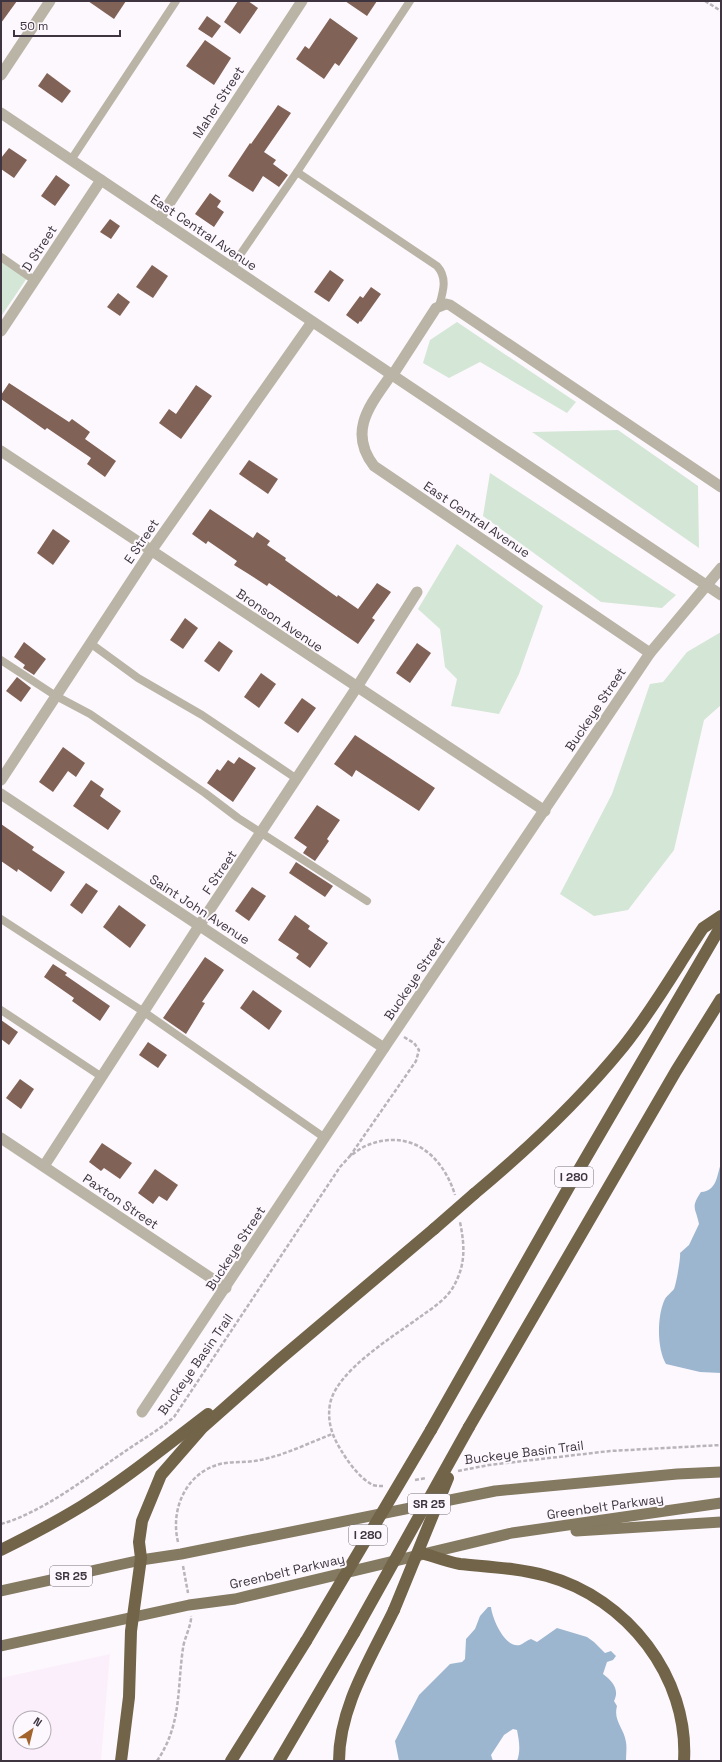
<svg xmlns="http://www.w3.org/2000/svg" width="722" height="1762" viewBox="0 0 722 1762" font-family="'Space Grotesk',sans-serif">
<style>
.built{fill:#fbeffc;fill-rule:evenodd}
.green{fill:#d4e6d5}
.water{fill:#9db6cf}
.building{fill:#816256}
.lines{fill:none;stroke-linecap:round;stroke-linejoin:round}
.path{stroke:#b9b3ba;stroke-width:2.5;stroke-dasharray:4 2;stroke-linecap:butt}
.service{stroke:#bab4a6;stroke-width:8}
.minor{stroke:#bab4a6;stroke-width:11}
.tertiary{stroke:#bab4a6;stroke-width:11}
.primary{stroke:#847961;stroke-width:11}
.motorway{stroke:#716448;stroke-width:12}
.tertiary-bridge{stroke:#bab4a6;stroke-width:11}
.motorway-bridge{stroke:#716448;stroke-width:12}
.labels{text-anchor:middle;stroke-width:4;stroke-linejoin:round;paint-order:stroke}
.shield{fill:#fdf8fe;stroke:#777079;stroke-width:1}
.shield-label{font-size:12px;font-weight:bold;fill:#3e3540}
.street-label{font-size:13px;fill:#3e3540;stroke:#fdf8fe}
</style>
<rect width="100%" height="100%" fill="#fdf8fe"/>
<path class="built" d="M110,1654l-9,107h-100v-83zM20,1718h24v24h-24z"/>
<g class="green">
<polygon points="1,261 27,278 2,315 1,314"/>
<polygon points="457,322 576,402 567,413 480,362 449,378 423,363 430,340"/>
<polygon points="618,430 698,486 699,548 532,432"/>
<polygon points="490,473 676,595 662,608 601,602 483,516"/>
<polygon points="457,544 543,606 519,674 499,714 451,706 457,679 445,667 440,629 418,609"/>
<polygon points="721,632 721,705 704,720 674,850 628,910 594,916 560,894 612,794 650,684 663,682 687,652"/>
</g>
<g class="water">
<path d="M721,1163v210l-21,-1 -34,-8c-9,-15 -9,-46 -2,-63 2,-5 7,-8 10,-12 2,-4 7,-32 6,-36l9,-8 10,-21c-3,-16 -9,-16 2,-32 16,-1 16,-17 20,-29z"/>
<path d="M488,1607h3c1,11 14,42 29,38 3,-1 7,-5 11,-6l6,3 20,-14 30,9 7,5 11,11 6,-2 5,5 -3,4 -6,2 -4,12c9,7 17,15 11,27l3,5c-4,15 7,22 9,36 1,6 0,13 0,19h-109c4,-11 2,-20 0,-31l-4,-1 -9,6 -13,20 2,6h-94l-4,-20 24,-46 31,-31 12,-2 3,-3 1,-20 9,-10 5,-13z"/>
</g>
<g class="building">
<polygon points="1,1 17,1 1,23"/>
<polygon points="88,1 126,1 114,19"/>
<polygon points="238,1 248,1 258,8 240,34 224,22"/>
<polygon points="345,1 377,1 367,16"/>
<polygon points="207,16 221,26 212,38 198,29"/>
<polygon points="330,18 358,38 339,66 335,63 324,79 296,59 305,46 309,49"/>
<polygon points="205,40 231,58 214,85 186,66"/>
<polygon points="47,73 71,91 62,103 38,86"/>
<polygon points="278,105 291,113 264,152 276,160 273,164 288,175 279,187 263,176 253,192 228,176 250,143 251,144"/>
<polygon points="9,148 27,160 14,178 1,169 1,158"/>
<polygon points="56,175 70,185 55,206 41,196"/>
<polygon points="210,193 221,201 217,207 224,212 214,227 195,214"/>
<polygon points="110,219 120,226 111,239 100,232"/>
<polygon points="152,265 168,276 153,298 136,287"/>
<polygon points="330,270 344,280 329,302 314,292"/>
<polygon points="371,287 381,294 361,322 360,321 358,324 346,315 360,296 363,298"/>
<polygon points="118,293 130,302 120,316 107,307"/>
<polygon points="9,383 69,422 72,419 90,432 85,439 116,461 105,477 87,464 91,458 47,428 45,430 1,399 1,395"/>
<polygon points="196,385 212,396 181,439 159,423 169,409 176,414"/>
<polygon points="249,460 278,479 268,494 239,474"/>
<polygon points="210,509 253,538 257,532 270,541 267,545 286,558 285,560 337,597 338,595 358,609 377,583 391,592 372,618 375,620 358,644 269,583 267,586 247,573 234,565 237,561 208,541 206,544 192,534"/>
<polygon points="53,529 70,541 53,565 37,553"/>
<polygon points="185,618 198,628 183,649 170,640"/>
<polygon points="219,641 233,651 219,672 204,661"/>
<polygon points="24,642 46,659 34,675 23,668 25,665 14,657"/>
<polygon points="417,643 431,653 410,683 396,673"/>
<polygon points="261,673 276,684 259,708 244,697"/>
<polygon points="17,677 31,688 21,702 6,691"/>
<polygon points="302,698 316,708 298,733 284,723"/>
<polygon points="355,735 435,788 419,811 356,770 352,777 334,764"/>
<polygon points="63,747 85,763 76,777 68,771 53,792 39,782"/>
<polygon points="239,757 256,768 233,802 207,783 217,769 220,771 228,760 234,764"/>
<polygon points="91,780 104,789 100,796 121,811 108,830 73,806"/>
<polygon points="317,805 340,820 327,839 329,841 315,861 303,853 307,847 294,838"/>
<polygon points="1,824 34,847 32,850 65,872 51,892 18,869 17,872 1,861"/>
<polygon points="296,862 333,886 325,897 289,873"/>
<polygon points="86,883 98,891 82,914 70,905"/>
<polygon points="252,887 266,896 249,921 235,911"/>
<polygon points="119,905 146,925 130,948 103,927"/>
<polygon points="295,915 310,926 308,929 328,943 310,968 296,958 299,954 278,940"/>
<polygon points="205,957 224,970 202,1002 205,1003 186,1034 163,1018"/>
<polygon points="53,964 67,973 65,975 110,1006 100,1021 72,1001 74,998 44,977"/>
<polygon points="253,990 282,1011 269,1030 240,1008"/>
<polygon points="1,1020 18,1032 9,1045 1,1039"/>
<polygon points="148,1042 167,1055 158,1068 139,1055"/>
<polygon points="20,1079 34,1089 21,1109 6,1098"/>
<polygon points="102,1143 132,1163 120,1179 104,1168 101,1171 89,1162"/>
<polygon points="155,1169 178,1185 167,1201 159,1196 153,1204 138,1193"/>
</g>
<g class="lines">
<g class="path">
<polyline points="705,1 721,11"/>
<path d="M404,1037l10,6 5,7 -3,11 -66,95c6,-4 12,-9 18,-11 43,-17 75,11 87,50"/>
<polyline points="458,1471 489,1465 610,1451 721,1445"/>
<polyline points="415,1480 426,1478"/>
<path d="M383,1486c-4,0 -9,0 -12,-2 -12,-7 -23,-22 -30,-34 -9,-14 -14,-29 -11,-46 6,-33 64,-68 90,-87 11,-8 24,-16 32,-28 14,-23 13,-42 8,-67"/>
<path d="M1,1524c43,-12 89,-49 126,-74 16,-11 32,-20 47,-33l166,-250 10,-11"/>
<path d="M178,1542c-8,-33 8,-69 42,-78 13,-3 27,-1 40,-4 25,-5 49,-17 72,-26"/>
<polyline points="183,1566 188,1593"/>
<path d="M157,1761c25,-37 20,-72 26,-113 1,-9 9,-24 8,-32"/>
</g>
<g class="service">
<polyline points="71,160 176,1"/>
<path d="M297,172l140,94c11,12 6,26 2,40"/>
<polyline points="1,257 34,280"/>
<polyline points="231,268 297,172 410,1"/>
<polyline points="90,643 138,678 202,715 297,779"/>
<polyline points="1,660 56,696 90,714 205,793 238,818 367,901"/>
<polyline points="1,919 144,1012 325,1138"/>
<polyline points="1,1010 102,1077"/>
</g>
<g class="minor">
<polyline points="1,75 50,1"/>
<polyline points="159,219 302,1"/>
<polyline points="1,331 101,180"/>
<polyline points="392,376 436,308 446,304 450,305 721,487"/>
<polyline points="1,451 545,811"/>
<polyline points="1,780 151,551 312,322"/>
<polyline points="1,794 384,1048"/>
<polyline points="1,1138 226,1288"/>
<polyline points="44,1166 199,926 357,687 417,592"/>
<path d="M142,1412l242,-364 266,-395 -276,-187c-27,-35 -3,-62 17,-91"/>
</g>
<g class="tertiary">
<polyline points="1,113 694,577"/>
<polyline points="650,653 721,568"/>
</g>
<g class="primary">
<polyline points="576,1531 721,1522"/>
<polyline points="1,1591 141,1560 181,1554 495,1491 677,1474 721,1472"/>
<polyline points="1,1646 189,1605 235,1599 512,1533 721,1503"/>
</g>
<g class="motorway">
<path d="M474,1194c54,-45 105,-93 149,-147 29,-36 54,-80 80,-119l18,-12"/>
<polyline points="469,1427 676,1071 721,999"/>
<polyline points="431,1430 570,1185 721,926"/>
<path d="M1,1550c28,-14 55,-28 81,-44 44,-27 85,-61 126,-92"/>
<path d="M422,1553c13,4 26,9 38,11 30,3 58,4 87,12 80,22 142,101 137,185"/>
<polyline points="121,1761 129,1697 131,1631 141,1558 139,1542 142,1521 161,1475 202,1428 279,1360 434,1229"/>
<polyline points="231,1761 306,1641"/>
<polyline points="279,1761 354,1633"/>
<path d="M339,1761c0,-54 32,-103 55,-151"/>
</g>
<polyline class="tertiary-bridge" points="694,577 721,595"/>
<g class="motorway-bridge">
<polyline points="434,1229 474,1194"/>
<polyline points="394,1610 448,1478"/>
<polyline points="354,1633 469,1427"/>
<polyline points="306,1641 431,1430"/>
</g>
</g>
<g class="labels">
<g class="shield">
<rect x="555" y="1167" width="38" height="20" rx="3"/>
<rect x="408" y="1494" width="42" height="20" rx="3"/>
<rect x="349" y="1525" width="38" height="20" rx="3"/>
<rect x="50" y="1566" width="42" height="20" rx="3"/>
</g>
<g class="shield-label">
<text x="574" y="1181">I 280</text>
<text x="429" y="1508">SR 25</text>
<text x="368" y="1539">I 280</text>
<text x="71" y="1580">SR 25</text>
</g>
<g class="street-label">
<text transform="translate(218 102) rotate(-57)" y="5">Maher Street</text>
<text transform="translate(204 232) rotate(34)" y="5">East Central Avenue</text>
<text transform="translate(39 248) rotate(-57)" y="5">D Street</text>
<text transform="translate(477 519) rotate(34)" y="5">East Central Avenue</text>
<text transform="translate(141 541) rotate(-56)" y="5">E Street</text>
<text transform="translate(280 620) rotate(34)" y="5">Bronson Avenue</text>
<text transform="translate(595 709) rotate(-56)" y="5">Buckeye Street</text>
<text transform="translate(219 872) rotate(-56)" y="5">F Street</text>
<text transform="translate(200 909) rotate(33)" y="5">Saint John Avenue</text>
<text transform="translate(414 978) rotate(-56)" y="5">Buckeye Street</text>
<text transform="translate(121 1201) rotate(34)" y="5">Paxton Street</text>
<text transform="translate(235 1248) rotate(-57)" y="5">Buckeye Street</text>
<text transform="translate(195 1364) rotate(-55)" y="5">Buckeye Basin Trail</text>
<text transform="translate(524 1452) rotate(-7)" y="5">Buckeye Basin Trail</text>
<text transform="translate(605 1506) rotate(-8)" y="5">Greenbelt Parkway</text>
<text transform="translate(287 1571) rotate(-13)" y="5">Greenbelt Parkway</text>
</g>
</g>
<rect width="722" height="1762" fill="none" stroke="#3e3540" stroke-width="4"/>
<g transform="translate(32 1730) rotate(35)"><circle r="19" fill="#fdf8fe" stroke="#b1aab2"/>
<path d="M0-3L7 15L0 10L-7 15Z" fill="#a3632c"/>
<text y="-6" font-size="11" font-weight="bold" text-anchor="middle" fill="#3e3540">N</text>
</g>
<path d="M14 30v6h106v-6" fill="none" stroke="#3e3540" stroke-width="2"/>
<text x="20" y="30" font-size="12" fill="#3e3540" stroke="#fdf8fe" stroke-width="3" paint-order="stroke">50 m</text>
</svg>
